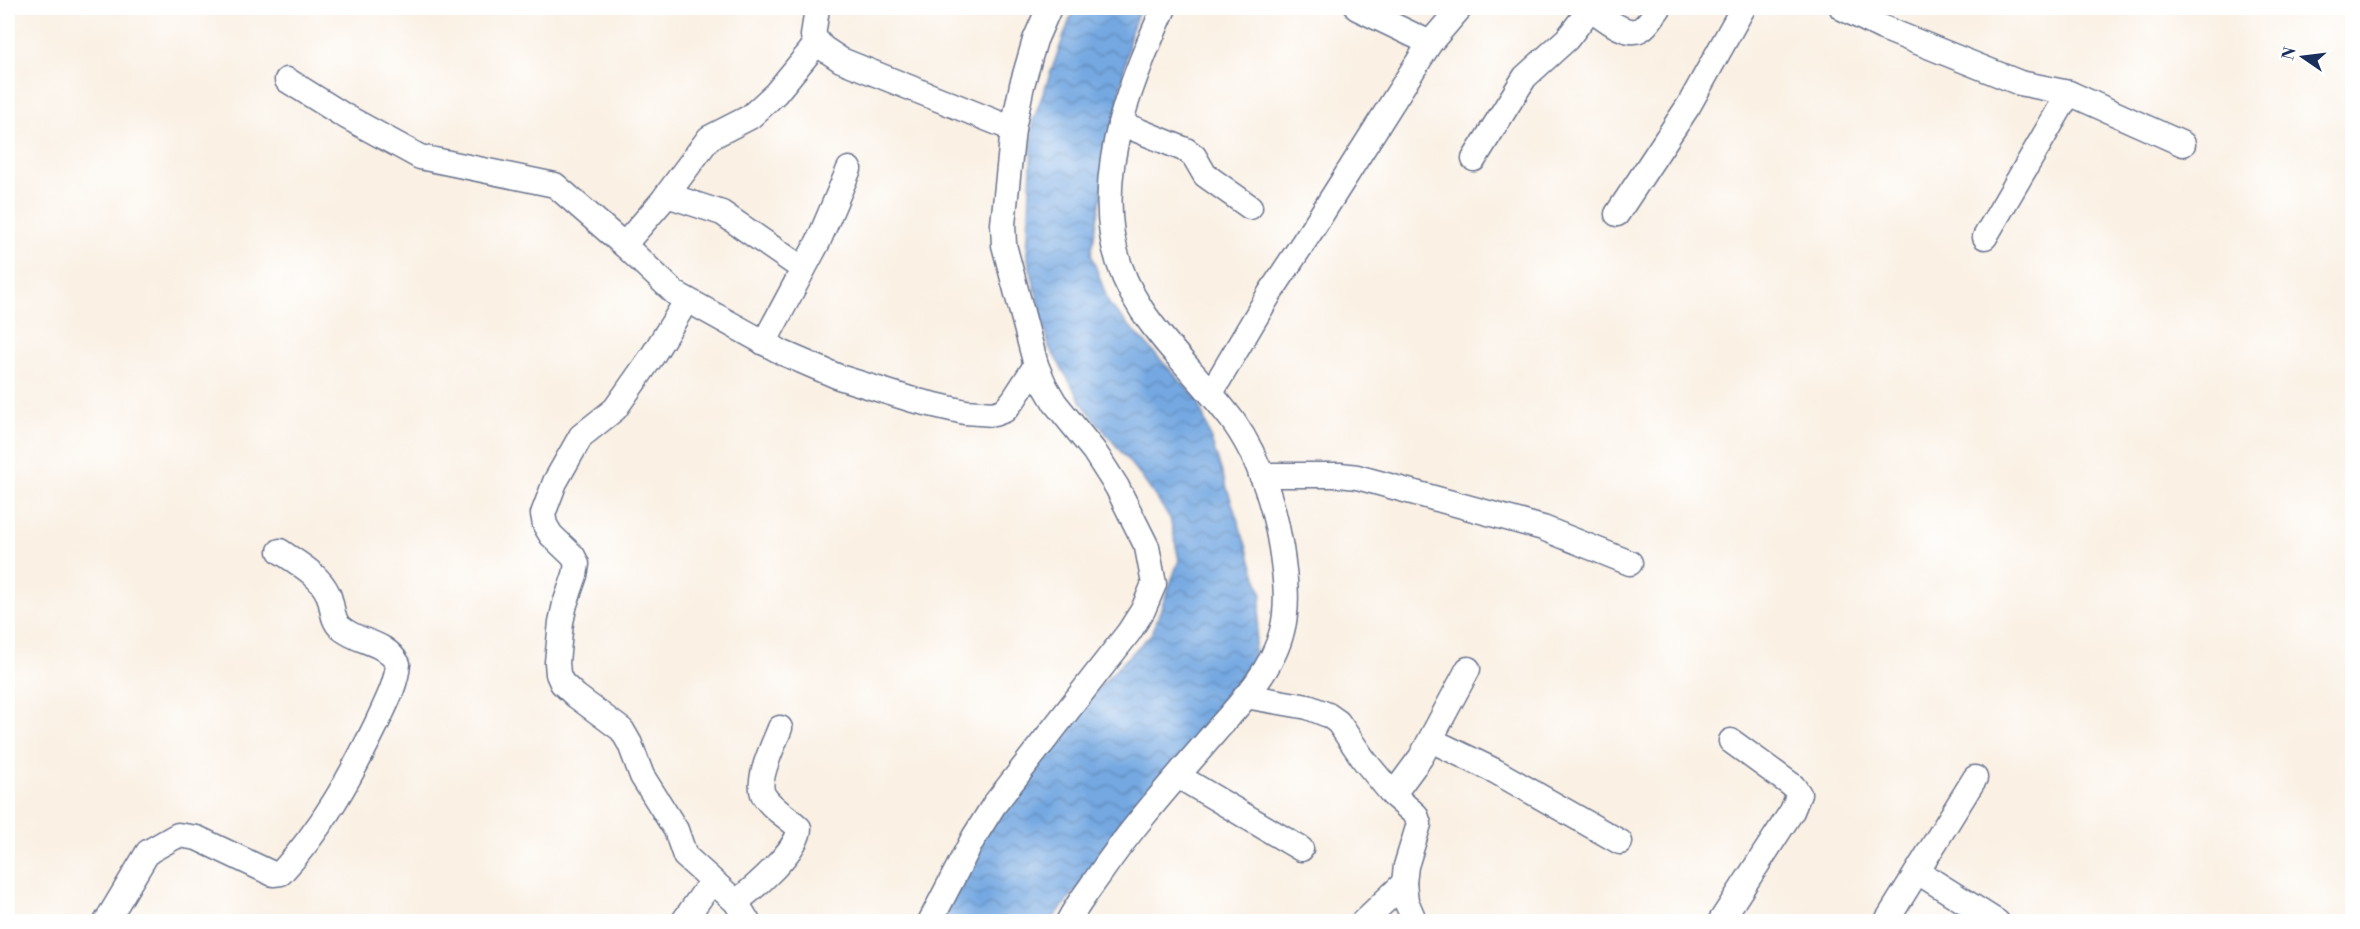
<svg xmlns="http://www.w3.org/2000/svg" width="2360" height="929" viewBox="0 0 2360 929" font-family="'Libre Bodoni',serif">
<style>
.water{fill:url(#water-waves);stroke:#486ca0;stroke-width:1.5}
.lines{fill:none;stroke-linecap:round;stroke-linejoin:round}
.minor-casing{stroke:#69738d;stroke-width:27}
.minor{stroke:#fff;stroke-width:24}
</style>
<defs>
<pattern id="water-waves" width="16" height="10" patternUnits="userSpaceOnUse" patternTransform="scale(1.5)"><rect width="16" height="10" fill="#74a8e1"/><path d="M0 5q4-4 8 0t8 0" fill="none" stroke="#5e89ba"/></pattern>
</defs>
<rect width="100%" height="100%" fill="#fff"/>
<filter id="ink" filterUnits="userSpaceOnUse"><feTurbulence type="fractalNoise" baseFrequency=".0167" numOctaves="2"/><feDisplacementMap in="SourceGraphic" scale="12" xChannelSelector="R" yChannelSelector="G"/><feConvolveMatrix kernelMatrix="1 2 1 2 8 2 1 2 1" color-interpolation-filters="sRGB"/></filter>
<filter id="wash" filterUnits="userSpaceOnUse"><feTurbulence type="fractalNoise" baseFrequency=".008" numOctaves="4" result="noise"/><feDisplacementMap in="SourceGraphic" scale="24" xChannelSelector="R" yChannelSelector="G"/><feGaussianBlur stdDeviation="1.35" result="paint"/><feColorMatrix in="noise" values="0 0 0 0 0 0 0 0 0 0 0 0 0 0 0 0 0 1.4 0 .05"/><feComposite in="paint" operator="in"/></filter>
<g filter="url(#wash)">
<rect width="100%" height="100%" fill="#faf0e3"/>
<polygon class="water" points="1074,8 1140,8 1131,32 1091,254 1109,304 1198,400 1262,594 1251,674 1051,921 943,922 983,827 1101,685 1152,633 1179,560 1170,518 1143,479 1084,406 1049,347 1027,255 1033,121"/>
</g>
<g filter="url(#ink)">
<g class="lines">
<g class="minor-casing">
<g id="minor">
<polyline points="817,8 813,36 823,48 841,60 1013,129"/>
<polyline points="1357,8 1430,43"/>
<path d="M1590,8c12,8 36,30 51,21 7,-4 13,-15 18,-21"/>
<polyline points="1842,8 1883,28 2020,83 2069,93 2183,144"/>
<polyline points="287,80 343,115 420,157 555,185 624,245 675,293 783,353 839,377 913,400 965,412 994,414 1005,410 1014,399 1036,365"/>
<polyline points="1120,123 1186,150 1194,156 1205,175 1250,207"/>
<polyline points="1474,159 1525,77 1567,39 1591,8"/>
<polyline points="667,195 722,213 803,269"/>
<polyline points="1617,214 1689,105 1743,8"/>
<polyline points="1985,237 2069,93"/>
<polyline points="624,245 663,200 709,138 750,117 761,107 776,93 817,43"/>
<polyline points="687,300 653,355 615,409 581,436 555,482 543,514 545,525 551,535 573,556 577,564 575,575 565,604 561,622 557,662 558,674 562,683 576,696 622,730 630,744 642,776 676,830 685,856 736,902 748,922"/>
<polyline points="764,343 818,242 849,169"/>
<polyline points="1211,393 1270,293 1311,231 1430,43 1460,8"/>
<polyline points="1261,475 1340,475 1357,477 1543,528 1630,563"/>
<polyline points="1245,696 1308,707 1328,715 1338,722 1364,760 1393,795 1416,815 1419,824 1406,866 1404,883 1406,901 1415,922"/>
<polyline points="1431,740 1495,771 1620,842"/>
<polyline points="1178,776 1301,849"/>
<polyline points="1393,795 1421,757 1468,669"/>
<polyline points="1918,872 1997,922"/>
<path d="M736,902c17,-13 63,-52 63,-74 -11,-11 -27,-19 -35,-32 -9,-15 10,-52 16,-68"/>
<path d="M106,922l42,-70 30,-17 19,3 76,36 8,-1c41,-44 69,-95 95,-148 9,-20 20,-39 22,-61 -14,-24 -38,-20 -57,-36 -10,-8 -8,-24 -13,-34 -9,-20 -31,-31 -48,-43"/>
<polyline points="683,922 712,881"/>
<polyline points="930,922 974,837 994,805 1129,632 1143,610 1154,584 1147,547 1117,487 1094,451 1055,403 1045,386 1036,365 1004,245 1003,224 1013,129 1022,85 1035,40 1049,8"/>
<path d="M1068,922c8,-16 19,-30 29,-44 36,-53 78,-99 119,-147 25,-28 57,-62 66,-100 7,-26 3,-57 -1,-83 -7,-44 -22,-90 -48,-127 -46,-62 -108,-105 -121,-186 -12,-80 21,-157 52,-227"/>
<polyline points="1363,922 1404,883"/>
<polyline points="1720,922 1792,811 1799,794 1793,786 1731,741"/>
<polyline points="1886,922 1975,778"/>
</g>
</g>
<use href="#minor" class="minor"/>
</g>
</g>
<rect width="2360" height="929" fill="none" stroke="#fff" stroke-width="30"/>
<g transform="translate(2303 57) rotate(284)" stroke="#ffffff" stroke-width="4.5" paint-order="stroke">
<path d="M0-4.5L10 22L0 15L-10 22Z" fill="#1b2f5e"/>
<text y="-9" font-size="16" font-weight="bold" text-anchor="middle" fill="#1b2f5e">N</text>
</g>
</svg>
